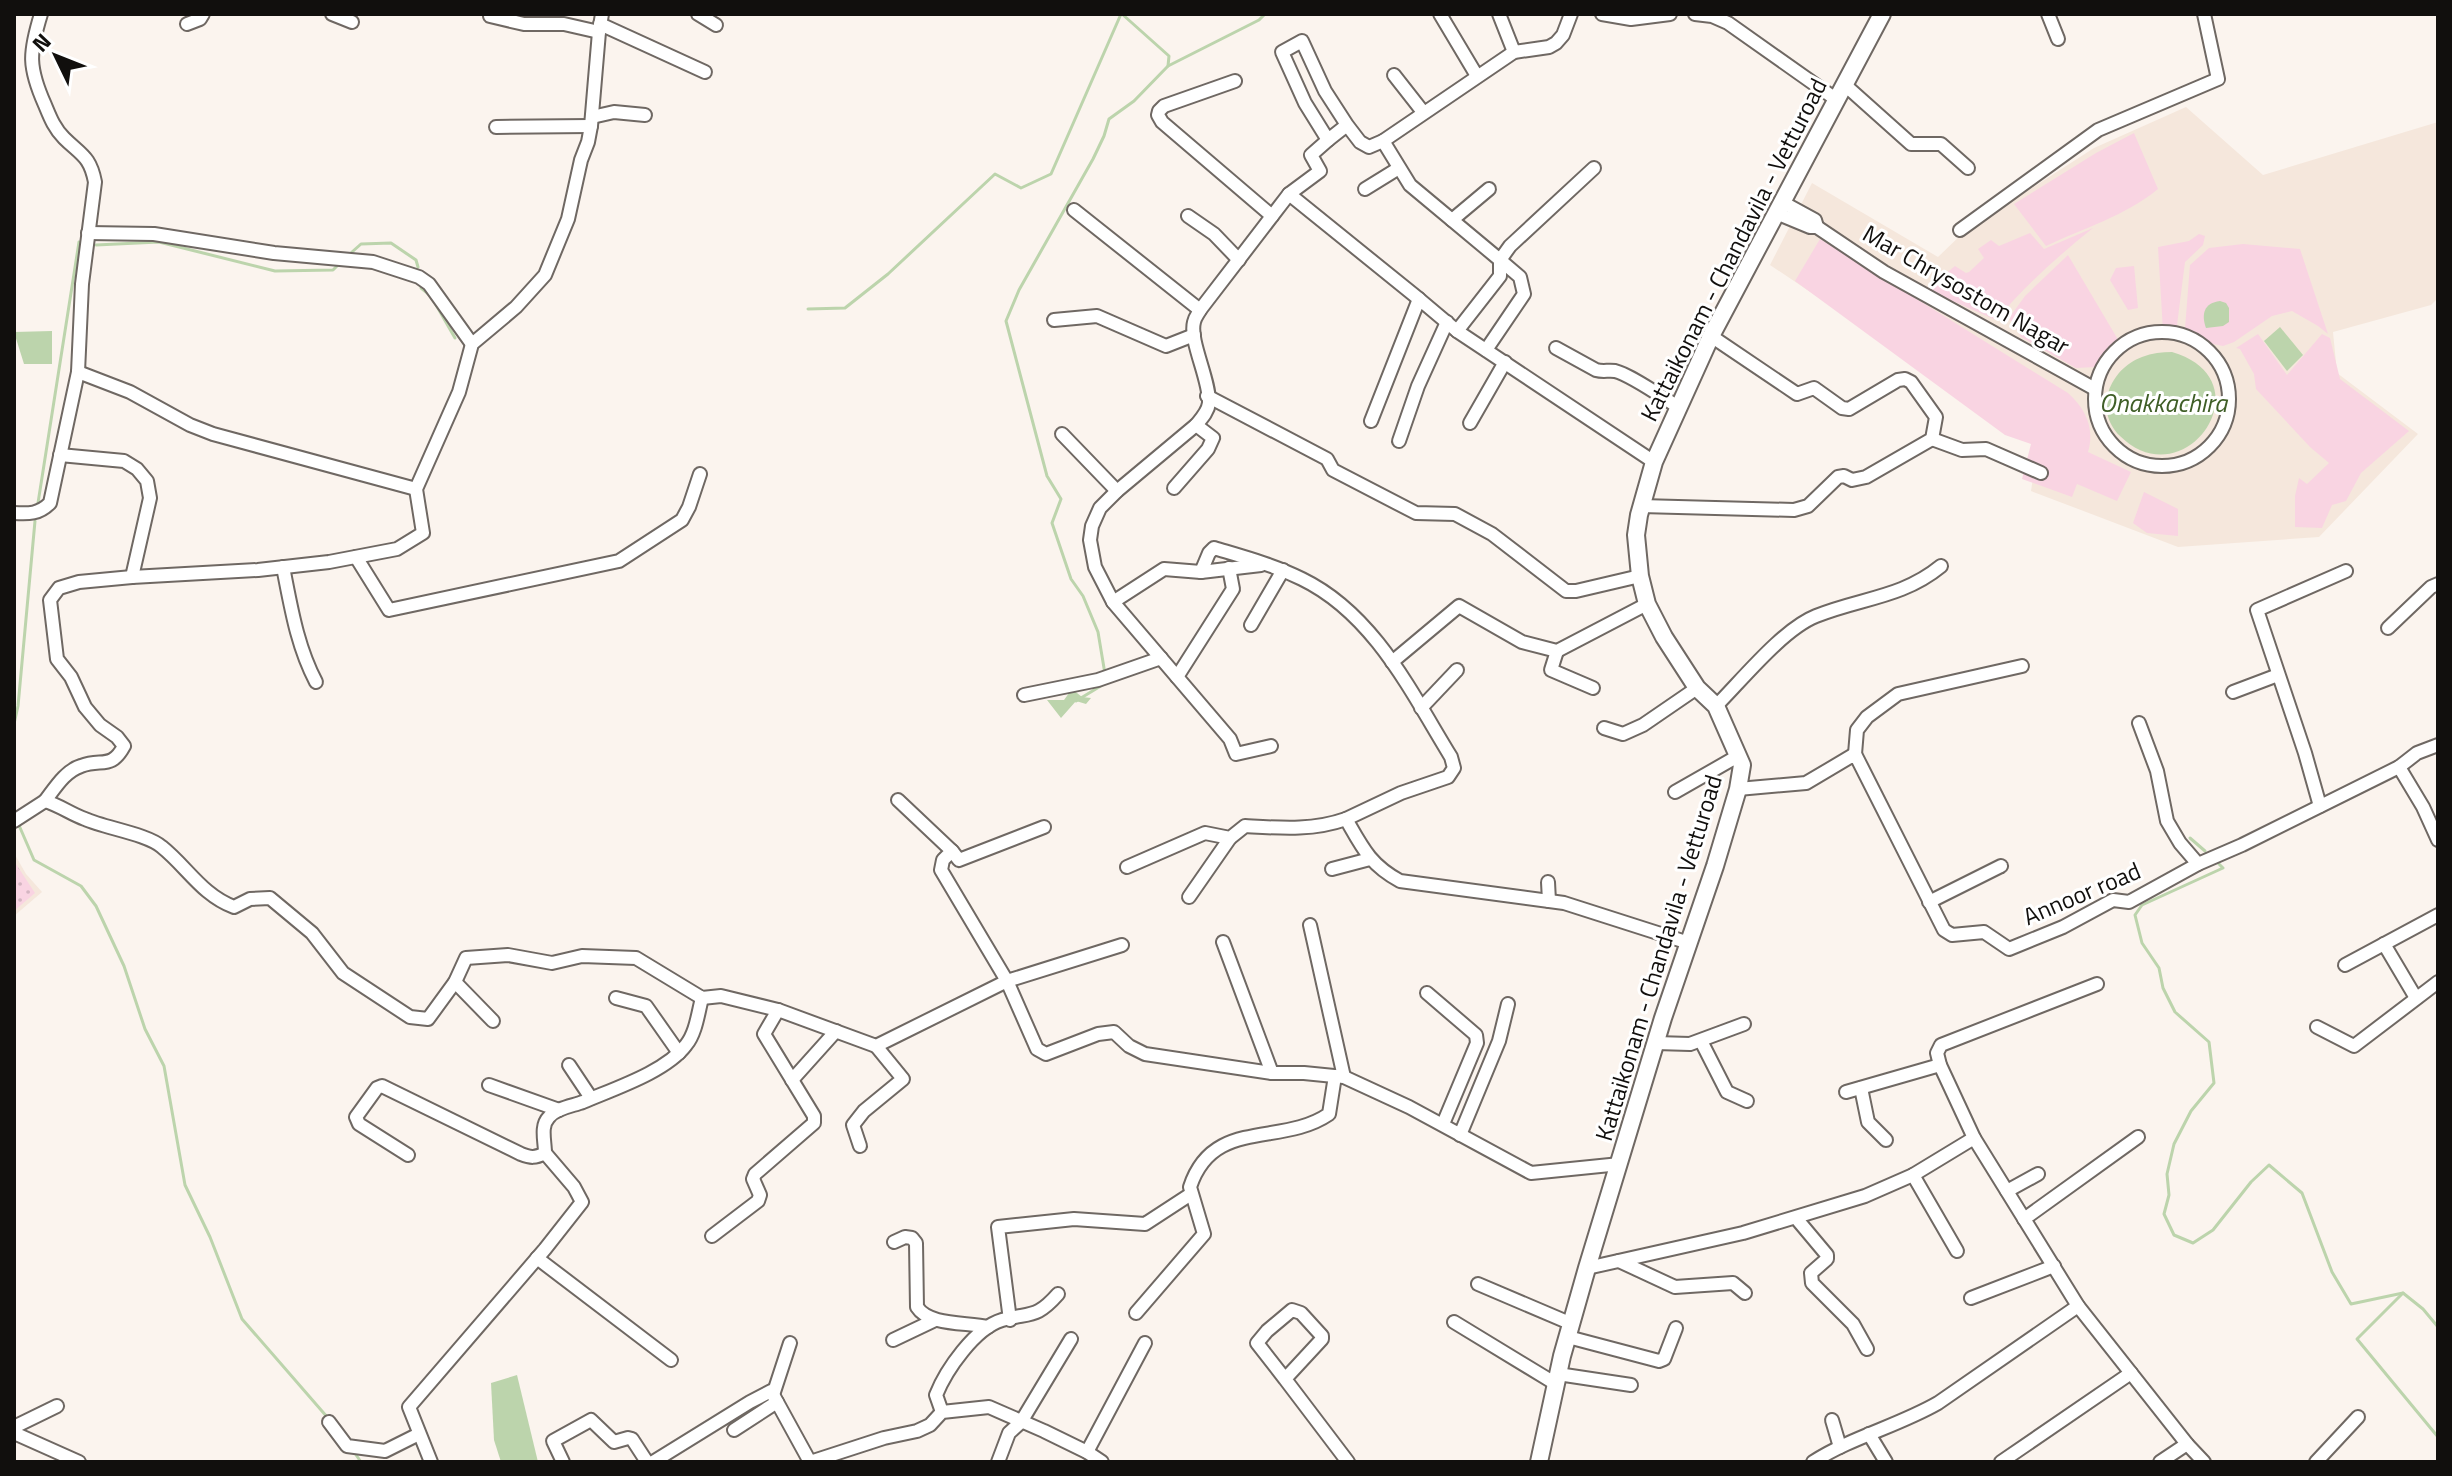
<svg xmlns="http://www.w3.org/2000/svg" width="2452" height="1476" viewBox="0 0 2452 1476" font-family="'Titillium Web',sans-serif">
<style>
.built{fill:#f5e7dc}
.green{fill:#f9d4e2}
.park{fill:url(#park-dots)}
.water{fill:#bcd4ac}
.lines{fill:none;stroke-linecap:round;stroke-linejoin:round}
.stream{stroke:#bcd4ac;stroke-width:3}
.minor-casing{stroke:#6f6863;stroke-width:16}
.major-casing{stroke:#6f6863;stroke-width:20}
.minor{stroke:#fff;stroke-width:12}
.major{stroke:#fff;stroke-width:16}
.labels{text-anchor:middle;stroke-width:6;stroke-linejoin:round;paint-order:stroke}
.street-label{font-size:24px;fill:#110f0d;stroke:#fff}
.water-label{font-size:26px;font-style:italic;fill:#3f5e27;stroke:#fff}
</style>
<defs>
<pattern id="park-dots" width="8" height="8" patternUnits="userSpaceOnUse" patternTransform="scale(2)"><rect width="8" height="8" fill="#f9d4e2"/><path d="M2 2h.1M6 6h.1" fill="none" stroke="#d4b5c1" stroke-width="1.8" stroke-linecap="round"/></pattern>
</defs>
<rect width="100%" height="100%" fill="#fbf4ee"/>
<g class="built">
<polygon points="2186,107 2263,175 2438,122 2438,298 2431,305 2333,332 2337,373 2418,434 2319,537 2178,547 2031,491 2038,445 1770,265 1812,183 1938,257 1965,231 2094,148"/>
<polygon points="14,853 26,874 42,892 14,916"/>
</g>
<g class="green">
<path d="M2134,133l24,56c-33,27 -74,39 -112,57l-32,-42 82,-51z"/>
<path d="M2093,228c-35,28 -68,58 -97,92l-66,-29 2,-6 23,-19 11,7 3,-1 15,-14 -6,-9 13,-9 8,6 31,-13 14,16z"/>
<polygon points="2199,234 2205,236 2203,245 2185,262 2176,333 2163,331 2158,247 2189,241"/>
<path d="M1820,239l248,154c18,16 27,36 20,59l43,20 -14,29 -40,-17 -5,13 -50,-18 9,-35 -26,-9 -210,-154z"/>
<polygon points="2243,244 2300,249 2328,334 2318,326 2292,311 2272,316 2234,342 2223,346 2213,344 2185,328 2190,265 2209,248"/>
<polygon points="2068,255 2120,343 2108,358 2096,367 2076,368 2021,337 2009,318 2025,296"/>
<polygon points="2134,266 2138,308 2128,310 2110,280 2116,268"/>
<polygon points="2258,334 2287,375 2322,334 2330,338 2340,379 2409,431 2361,473 2346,501 2332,505 2322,528 2295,527 2295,496 2299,478 2307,484 2329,463 2310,447 2256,389 2254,374 2240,349 2236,348"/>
<polygon points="2144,492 2178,509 2178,536 2147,533 2133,523"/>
</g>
<polygon class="park" points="14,861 35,893 14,911"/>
<g class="water">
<path d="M2220,301l6,2 3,5v14l-6,4 -17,2c-5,-14 -2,-25 14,-27z"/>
<polygon points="2280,327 2303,355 2287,371 2264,341"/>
<polygon points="52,331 52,364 24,364 14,332"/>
<path d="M2172,352c96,28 13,148 -52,84 -27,-27 -10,-67 22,-79 10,-4 20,-5 30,-5z"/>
<polygon points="1072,689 1082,697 1091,698 1086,704 1076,701 1061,718 1047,700 1064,700"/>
<polygon points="517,1375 538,1462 501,1462 494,1440 491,1383"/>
</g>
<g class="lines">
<g class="stream">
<polyline points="1168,66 1259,20 1265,14"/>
<polyline points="96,245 159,242 275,271 333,270 337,266"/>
<polyline points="352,252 361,244 391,243 416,260 418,267"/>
<polyline points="421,288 431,296 455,338"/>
<polyline points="808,309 845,308 888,274 995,174 1021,188 1051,174 1121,14"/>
<polyline points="38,503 79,242"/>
<polyline points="1105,674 1098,632 1083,596 1071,579 1052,523 1061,499 1047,476 1006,321 1019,290 1093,159 1104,136 1109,119 1134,101 1168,66 1169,56 1122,14"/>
<polyline points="1076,701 1104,684"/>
<polyline points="14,724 18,706 35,521"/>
<polyline points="18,823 34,860 81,886 96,906 124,966 145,1029 164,1066 185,1185 210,1237 242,1319 328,1418"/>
<polyline points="2190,838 2205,851"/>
<polyline points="2219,864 2223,868 2142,905 2135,915 2142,943 2159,968 2163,988 2175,1012 2209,1042 2214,1083 2191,1111 2174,1144 2167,1174 2169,1195 2164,1214 2174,1235 2193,1243 2213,1230 2251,1182 2269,1165 2302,1193 2332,1272 2351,1304 2403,1293 2423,1309 2438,1327"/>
<polyline points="2403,1293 2357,1339 2438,1437"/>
<polyline points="354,1452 361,1462"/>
</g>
<g class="minor-casing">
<g id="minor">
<polyline points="332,14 352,22"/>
<polyline points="698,14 716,25"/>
<polyline points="1440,14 1477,76"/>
<polyline points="1499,14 1514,52"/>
<polyline points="1571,14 1563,35 1556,43 1549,47 1514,52 1383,141 1410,185 1500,260 1510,246 1594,168"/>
<polyline points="1602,14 1631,19 1670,14"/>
<polyline points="1695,14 1712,16 1728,23 1837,100"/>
<polyline points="2048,14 2058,39"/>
<polyline points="490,16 524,24 564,24 599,32"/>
<polyline points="187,24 200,19 203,14"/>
<polyline points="600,24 705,72"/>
<polyline points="1394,75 1423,112"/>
<polyline points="1235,81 1164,106 1159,111 1158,115 1162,122 1272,216"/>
<polyline points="1845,85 1911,144 1941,144 1968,168"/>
<polyline points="592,117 614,112 645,115"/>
<polyline points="1347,125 1325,91 1302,41 1282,52 1305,103 1328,140 1347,125 1360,142 1369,147 1383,141"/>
<polyline points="496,127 591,126"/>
<polyline points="1365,189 1399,168"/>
<polyline points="1289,194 1419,299"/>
<polyline points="1782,202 1815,220 1817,227"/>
<polyline points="1074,210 1200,310"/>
<polyline points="1776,213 1810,227 1817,227 1884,272 2095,389"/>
<polyline points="1188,216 1214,234 1239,260"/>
<polyline points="1452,220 1489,189"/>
<polyline points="1960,230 2098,130 2218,79 2204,14"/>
<polyline points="88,233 154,234 274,253 373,262 419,277 429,284 472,344"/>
<polyline points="1054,320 1097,316 1166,346 1194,335"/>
<polyline points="1457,331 1500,276 1500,260"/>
<circle cx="2162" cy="399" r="67"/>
<path d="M1556,348l40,22c7,2 12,0 19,1 16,4 47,26 63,36"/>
<polyline points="1486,350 1524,294 1520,277 1500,260"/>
<polyline points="78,372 130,392 190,425 213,434 416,489"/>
<polyline points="1207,396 1327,459 1333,470 1416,513 1455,514 1492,534 1566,591 1576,591 1640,576"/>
<polyline points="1371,421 1419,299 1457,331 1654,462"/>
<polyline points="1470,423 1505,362"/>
<polyline points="1062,434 1117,491"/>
<polyline points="1932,439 1962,450 1986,449 2041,473"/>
<polyline points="1399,441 1418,386 1447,322"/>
<polyline points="60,455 124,461 137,469 147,481 150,498 132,577"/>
<polyline points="1174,488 1208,449 1213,438 1196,425"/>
<polyline points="1641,506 1794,510 1808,506 1838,477 1844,476 1852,480 1866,477 1932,439 1936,417 1911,382 1905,379 1898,380 1849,409 1842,408 1814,388 1797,394 1711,336"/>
<path d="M14,513c15,1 25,1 36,-10l28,-131 4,-88 13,-102c-5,-26 -14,-27 -31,-44 -10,-10 -14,-21 -19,-33 -17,-38 -16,-52 -4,-91"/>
<polyline points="356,557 389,610 619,561 682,520 689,507 700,474"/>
<path d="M283,567c8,40 14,79 33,115"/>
<polyline points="1201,572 1261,565"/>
<path d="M1113,602l51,-33 37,3 8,-19 5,-5c30,9 60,17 88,31 72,35 109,113 149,178l3,11 -6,9 -47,16 -55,26"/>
<polyline points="1251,625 1283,570"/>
<polyline points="2388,628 2431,587 2438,584"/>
<polyline points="1557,651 1551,670 1593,688"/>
<polyline points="1392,662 1459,606 1522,642 1557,651 1647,604"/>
<polyline points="1177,677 1233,589 1229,568"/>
<polyline points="2233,692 2278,675"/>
<polyline points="1024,695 1098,680 1161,658"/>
<path d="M1716,706c26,-26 67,-77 100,-90 44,-18 86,-18 125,-50"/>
<polyline points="1421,708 1457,670"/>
<polyline points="2139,723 2157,771 2167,821 2180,843 2198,864"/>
<polyline points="1604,728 1623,734 1643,725 1697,688"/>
<path d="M1271,746l-35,8 -6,-15 -117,-137 -18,-35 -5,-27 2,-14 8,-18 17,-17 79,-66c5,-6 12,-13 13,-22 1,-23 -20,-62 -15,-81 1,-5 4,-8 6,-12l89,-116 31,-23 -9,-16 17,-15"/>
<polyline points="1855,754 1857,730 1867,717 1898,694 2022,666"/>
<polyline points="2399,767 2423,807 2438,840"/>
<polyline points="1738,789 1806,783 1855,754 1944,930 1952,935 1984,932 2009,949 2063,927 2113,900 2129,902 2198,864 2242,845 2399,767 2417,753 2438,745"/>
<polyline points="1675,792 1738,756"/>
<polyline points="898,800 952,851 943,860 941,870 1007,981 1122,945"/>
<path d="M45,801c10,-13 20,-30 36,-35 21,-8 30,4 43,-20l-7,-9 -17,-12 -15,-18 -14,-30 -14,-18 -7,-59 9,-12 20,-6 53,-5 126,-7 71,-8 68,-13 26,-16 -7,-44 43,-97 13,-48 44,-37 29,-32 23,-56 13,-59 7,-18 3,-16 8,-94 3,-18"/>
<polyline points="2320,806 2305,753 2257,610 2346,571"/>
<path d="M14,821l31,-20c14,4 26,13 40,18 20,9 62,15 77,28 25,20 40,48 72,60l16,-8 20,-1 42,35 31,40 67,44 18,2 27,-37 11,-24 42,-3 44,8 30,-7 54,2 66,40 19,-2 57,14 98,36 131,-65 30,68 9,5 52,-20 16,-2 15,14 16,8 127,19h32l40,4 65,30 122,66 89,-9"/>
<polyline points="952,851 959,860 1044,827"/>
<path d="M1127,867l78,-34 25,5 15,-12c35,2 67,5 101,-7 16,28 24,46 54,62l164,22 125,40"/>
<polyline points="1332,869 1370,859"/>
<polyline points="1548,882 1549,901"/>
<polyline points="1189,897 1230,838"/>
<polyline points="1929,902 2001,866"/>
<polyline points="1310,925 1344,1077"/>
<polyline points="1223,942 1272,1073"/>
<polyline points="2384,944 2416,998"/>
<polyline points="2345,965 2438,915"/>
<polyline points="455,982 493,1021"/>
<polyline points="2097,984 1941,1045 1937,1053 1940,1065 1974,1138 2078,1306 2187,1444 2204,1462"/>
<polyline points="1427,993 1476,1035 1477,1043 1443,1124"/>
<polyline points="616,998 646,1006 679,1053"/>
<polyline points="2317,1027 2354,1046 2438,982"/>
<polyline points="1701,1041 1727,1092 1747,1101"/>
<polyline points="1656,1043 1690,1044 1744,1024"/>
<polyline points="569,1065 591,1098"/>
<polyline points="792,1080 836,1031"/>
<polyline points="489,1085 559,1110"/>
<polyline points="1861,1088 1868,1122 1886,1140"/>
<polyline points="1846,1092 1940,1065"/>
<polyline points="1460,1135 1499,1041 1508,1004"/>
<polyline points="860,1146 853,1125 864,1111 903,1079 876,1046"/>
<path d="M408,1155l-49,-31 -3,-7 21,-29 5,-2 139,68c10,4 14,4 24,-1 0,-12 -5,-27 4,-36 7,-9 23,-11 34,-15 30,-13 83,-30 103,-57 10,-12 12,-32 16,-47"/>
<polyline points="1913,1175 1957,1251"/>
<polyline points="2007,1191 2038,1174"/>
<polyline points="1796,1218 1827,1255 1827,1259 1811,1273 1812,1283 1853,1324 1867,1349"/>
<polyline points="2024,1219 2138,1137"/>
<polyline points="712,1236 758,1201 760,1195 753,1179 755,1174 814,1123 814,1116 764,1034 778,1010"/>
<path d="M894,1242l11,-5 7,1 4,5 1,64c12,19 50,15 71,20"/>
<polyline points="537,1258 671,1360"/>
<polyline points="1619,1261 1675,1287 1733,1283 1745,1293"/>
<polyline points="1587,1268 1743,1233 1865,1196 1913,1175 1974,1138"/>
<polyline points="1478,1284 1572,1324"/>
<polyline points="1971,1298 2054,1266"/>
<path d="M1136,1313l68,-79 -14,-47c23,-70 91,-40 139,-73l6,-38"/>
<polyline points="1010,1320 998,1227 1074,1219 1145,1224 1191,1194"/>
<polyline points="1454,1322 1556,1384"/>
<polyline points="1568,1337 1659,1361 1664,1359 1676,1328"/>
<polyline points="893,1340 935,1320"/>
<polyline points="1558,1374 1631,1385"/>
<polyline points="1285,1379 1257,1343 1267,1331 1292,1310 1301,1313 1322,1336 1322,1339 1285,1379 1348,1462"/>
<polyline points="773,1395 790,1343"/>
<path d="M942,1412l-6,-17c10,-25 39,-67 66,-75 29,-8 34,-1 56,-26"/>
<polyline points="1832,1420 1840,1447"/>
<polyline points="329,1422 347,1446 385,1451 419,1434"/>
<polyline points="14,1427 57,1406"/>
<polyline points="734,1430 777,1402"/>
<polyline points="14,1433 79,1462"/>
<polyline points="1869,1434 1886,1462"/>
<polyline points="1087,1452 1145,1343"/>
<polyline points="431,1462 409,1407 545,1249 582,1202 574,1187 545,1153"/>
<polyline points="563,1462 553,1441 591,1420 614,1442 628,1438 632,1439 647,1462"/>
<polyline points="653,1462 750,1402 771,1391 810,1462 884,1438 917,1431 930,1425 942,1412 989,1407 1044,1431 1087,1452 1102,1462"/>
<polyline points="998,1462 1009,1433 1021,1422 1071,1339"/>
<path d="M1813,1462c39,-25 85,-36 125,-59l140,-97"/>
<polyline points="2001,1462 2131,1373"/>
<polyline points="2160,1462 2187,1444"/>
<polyline points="2316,1462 2358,1417"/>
</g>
</g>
<g class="major-casing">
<polyline id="major" points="1539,1462 1562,1356 1587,1268 1663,1018 1715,866 1738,789 1742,765 1716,706 1697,688 1664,637 1647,604 1640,576 1636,535 1639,515 1654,462 1711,336 1882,14"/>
</g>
<use href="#minor" class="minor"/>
<use href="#major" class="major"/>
</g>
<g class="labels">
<g class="street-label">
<text transform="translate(1734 250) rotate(-63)" y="8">Kattaikonam - Chandavila - Vetturoad</text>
<text transform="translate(1966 290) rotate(30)" y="8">Mar Chrysostom Nagar</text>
<text transform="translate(2082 894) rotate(-23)" y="8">Annoor road</text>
<text transform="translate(1659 958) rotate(-73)" y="8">Kattaikonam - Chandavila - Vetturoad</text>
</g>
<g class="water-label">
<text x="2163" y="412">Onakkachira</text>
</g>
</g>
<rect width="2452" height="1476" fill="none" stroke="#110f0d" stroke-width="32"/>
<g transform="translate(56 56) rotate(313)" stroke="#ffffff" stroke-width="6" paint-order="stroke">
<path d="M0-6L14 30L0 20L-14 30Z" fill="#110f0d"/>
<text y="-12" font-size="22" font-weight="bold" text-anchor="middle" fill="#110f0d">N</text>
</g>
</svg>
